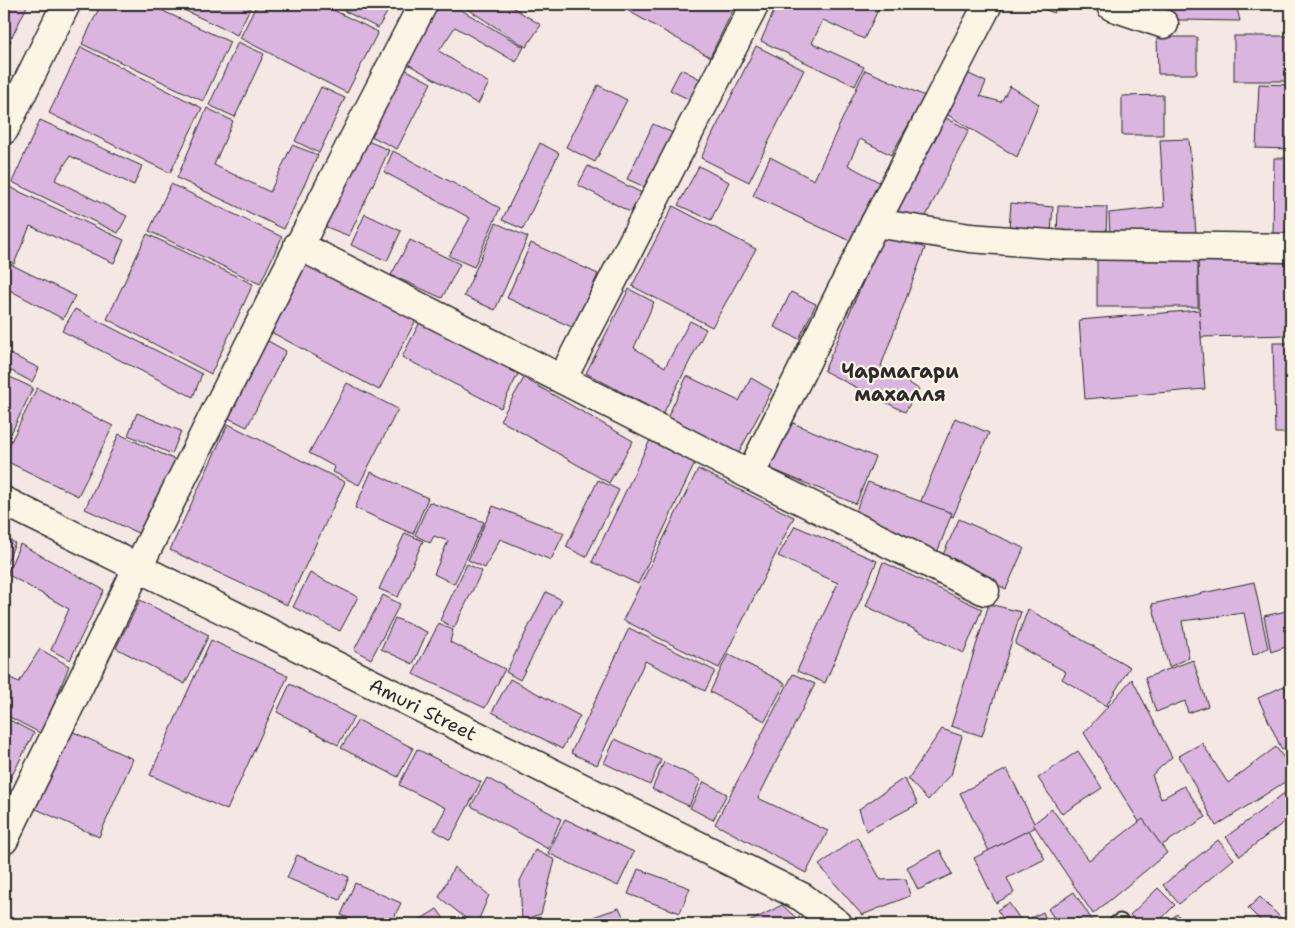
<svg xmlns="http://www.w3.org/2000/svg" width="1295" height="928" viewBox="0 0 1295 928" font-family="'Shantell Sans',sans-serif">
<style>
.building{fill:#d9b5df;stroke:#2b2b2b}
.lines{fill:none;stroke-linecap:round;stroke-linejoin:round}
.lane-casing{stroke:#2b2b2b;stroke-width:19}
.street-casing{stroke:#2b2b2b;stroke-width:31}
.secondary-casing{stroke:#2b2b2b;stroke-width:31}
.lane{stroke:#fcf5e5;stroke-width:15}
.street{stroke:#fcf5e5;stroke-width:28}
.secondary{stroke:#fcf5e5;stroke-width:28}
.labels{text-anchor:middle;stroke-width:4.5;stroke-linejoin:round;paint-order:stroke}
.street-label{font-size:19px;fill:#2b2b2b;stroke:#fcf5e5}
.neighbourhood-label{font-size:20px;font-weight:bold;fill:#2b2b2b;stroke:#fcf5e5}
</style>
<rect width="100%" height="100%" fill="#f5e8e4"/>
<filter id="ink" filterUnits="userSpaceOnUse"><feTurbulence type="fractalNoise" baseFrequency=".02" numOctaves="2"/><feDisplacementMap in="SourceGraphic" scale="10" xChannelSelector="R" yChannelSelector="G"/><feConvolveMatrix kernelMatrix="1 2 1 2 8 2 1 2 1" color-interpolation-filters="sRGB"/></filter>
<g filter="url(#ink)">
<g class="building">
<polygon points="4,4 28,4 12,37 4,33"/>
<polygon points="101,4 148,4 230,42 203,101 82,44"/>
<polygon points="171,4 252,4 237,35"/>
<polygon points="257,4 321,4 378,32 347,93 240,38"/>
<polygon points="331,4 392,4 378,28"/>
<polygon points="431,4 451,4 524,47 516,62 455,27 439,51 489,83 478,104 399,59"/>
<polygon points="460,4 507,4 541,25 526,47"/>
<polygon points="616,4 736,4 710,57"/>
<polygon points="777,4 881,4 864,39 823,20 812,43 864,67 855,86 761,41"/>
<polygon points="1031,4 1058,4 1054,13"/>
<polygon points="1129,4 1236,4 1240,21 1180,20"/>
<rect x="1234" y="36" width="57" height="45"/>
<polygon points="4,37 11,40 4,54"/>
<polygon points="1157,37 1197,37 1197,74 1158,74"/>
<polygon points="238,42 264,54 235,117 209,105"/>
<polygon points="756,46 804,70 749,182 701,158"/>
<polygon points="81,47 202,108 170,173 49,113"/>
<polygon points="397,65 431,83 397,149 363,132"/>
<polygon points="681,69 702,80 692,101 670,90"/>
<polygon points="865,70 925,96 891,155 860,139 848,165 879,182 852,242 753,196 770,157 814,180"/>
<polygon points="967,73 986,82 980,96 1001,102 1010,86 1039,104 1017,157 943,112"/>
<polygon points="1259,84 1291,85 1291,149 1256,148"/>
<polygon points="598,85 627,100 595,162 566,147"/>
<polygon points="321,87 345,98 319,153 295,141"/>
<polygon points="1163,95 1163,135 1122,135 1122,96"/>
<polygon points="207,108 233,121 214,165 270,192 292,145 318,155 284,229 177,178"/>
<polygon points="944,117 969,130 920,228 895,215"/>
<polygon points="40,120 142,166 134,185 70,156 55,180 127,216 118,233 12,182"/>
<polygon points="653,124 673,133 647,188 627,179"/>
<polygon points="1189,139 1196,234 1110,238 1109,213 1164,207 1160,140"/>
<polygon points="365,140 389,150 349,236 324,226"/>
<polygon points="540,143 559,153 523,229 502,220"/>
<polygon points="393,151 500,208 474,267 449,256 470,218 384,172"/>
<polygon points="1274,158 1291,158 1291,241 1273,241"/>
<polygon points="588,166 644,194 634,214 578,185"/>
<polygon points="699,166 729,182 711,220 678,205"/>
<polygon points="171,184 282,237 260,284 149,231"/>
<polygon points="5,185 124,240 114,263 30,226 14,264 4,258 4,188"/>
<polygon points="1011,203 1053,207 1051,233 1009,229"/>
<polygon points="673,206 756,249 712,327 632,286"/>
<polygon points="1058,206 1107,207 1106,238 1057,237"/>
<polygon points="365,214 401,231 387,261 351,245"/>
<polygon points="496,223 528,237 495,310 464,296"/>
<polygon points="885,232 925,248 881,366 919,389 905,412 824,371"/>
<polygon points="147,234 253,284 211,374 107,319"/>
<polygon points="410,240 460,264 442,298 391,275"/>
<polygon points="531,243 598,274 574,328 507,298"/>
<rect x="1097" y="249" width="101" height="58"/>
<polygon points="1291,252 1291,335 1200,337 1198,255"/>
<polygon points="4,261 75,296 63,319 4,287"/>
<polygon points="306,261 416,320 379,390 269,331"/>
<polygon points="629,289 654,302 634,348 665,367 690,321 706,329 663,414 586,373"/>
<polygon points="791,292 816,304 799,339 774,327"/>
<polygon points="75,309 202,374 193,397 62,331"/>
<polygon points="1199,310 1205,389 1085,399 1079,320"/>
<polygon points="420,322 519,372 501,408 402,357"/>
<polygon points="261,337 286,351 247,427 222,415"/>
<polygon points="1273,343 1291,343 1291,433 1275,433"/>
<polygon points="4,351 39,368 32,382 4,367"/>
<polygon points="687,376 739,401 751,378 772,390 737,456 667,418"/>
<polygon points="10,377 33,388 4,448 4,388"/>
<polygon points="524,378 633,441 609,483 500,420"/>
<polygon points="347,383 398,409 359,485 333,472 335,467 309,453"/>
<polygon points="37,388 113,426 78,496 4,460 4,456"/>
<polygon points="137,413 181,431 172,454 128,435"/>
<polygon points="955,418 989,433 953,517 920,503"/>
<polygon points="788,421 875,457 856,504 769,468"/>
<polygon points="228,424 345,482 287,605 170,550"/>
<polygon points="119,434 182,463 149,538 85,509"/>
<polygon points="650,440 696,461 638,584 592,562"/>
<polygon points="698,469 794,517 719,668 623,620"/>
<polygon points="371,472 428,498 413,534 355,508"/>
<polygon points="598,480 619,490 586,557 566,547"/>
<polygon points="868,482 952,513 937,553 855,513"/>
<polygon points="429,502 484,522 454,584 434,574 448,541 434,536 430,543 415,535"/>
<polygon points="493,506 564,533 551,560 500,539 485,568 468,560"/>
<polygon points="959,519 1024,548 1006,589 941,559"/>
<polygon points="795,526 877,561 825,683 797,671 838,583 778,556"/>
<polygon points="405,533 423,541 398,597 379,589"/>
<polygon points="4,537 15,543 4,570"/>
<polygon points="20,544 104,590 70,660 51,650 69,609 7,574"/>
<polygon points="883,562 982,609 964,653 866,606"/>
<polygon points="467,564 482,571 454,628 440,620"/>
<polygon points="310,573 358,597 340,631 293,607"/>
<polygon points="1254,582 1268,648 1253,655 1244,613 1182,621 1189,658 1169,667 1152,604"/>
<polygon points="546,592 562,600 520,680 506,672"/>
<polygon points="383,595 400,604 371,659 354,650"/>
<polygon points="140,600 209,635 185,684 116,648"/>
<polygon points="989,604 1021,612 982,736 951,726"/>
<polygon points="1028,609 1130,667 1106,706 1062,679 1066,672 1015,644"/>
<polygon points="1291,610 1291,645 1271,652 1264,616"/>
<polygon points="395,618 427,632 413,664 381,649"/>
<polygon points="439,623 453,630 450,642 505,669 485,708 413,674"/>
<polygon points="629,628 715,671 705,691 645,661 597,765 571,753"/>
<polygon points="211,640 288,676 227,810 150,775"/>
<polygon points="40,649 69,666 42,734 4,714 4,675 19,682"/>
<polygon points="728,654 785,683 765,721 710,692"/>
<polygon points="1193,660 1208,706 1188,713 1185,701 1156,712 1145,678"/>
<polygon points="793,674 815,684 758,798 828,831 806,873 715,824"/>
<polygon points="510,679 580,716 562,749 492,712"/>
<polygon points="1132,679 1172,757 1152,775 1161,799 1184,786 1206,817 1156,849 1084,733"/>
<polygon points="290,684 354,717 338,745 277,712"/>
<polygon points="1284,686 1291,703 1291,746 1282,750 1258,698"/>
<polygon points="4,717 34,733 4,791"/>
<polygon points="358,720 413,748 398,777 341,748"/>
<polygon points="942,729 962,736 951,775 928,800 908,779"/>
<polygon points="69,730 133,759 99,837 34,808"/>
<polygon points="615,739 661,760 650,785 604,763"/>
<polygon points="1202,743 1228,783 1276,747 1291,768 1291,778 1216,826 1179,756"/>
<polygon points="417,749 481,782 450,840 434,830 446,808 399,785"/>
<polygon points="1078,751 1102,788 1062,814 1038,778"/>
<polygon points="664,762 701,780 689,806 652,789"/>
<polygon points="1007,769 1036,827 989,851 960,793"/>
<polygon points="487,778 561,819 548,849 471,806"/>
<polygon points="904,778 918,804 866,831 859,809"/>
<polygon points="704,782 727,794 713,820 690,808"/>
<polygon points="1291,788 1291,817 1240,856 1226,837"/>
<polygon points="1052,809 1089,860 1143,819 1167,853 1093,914 1033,824"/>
<polygon points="565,819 634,852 618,886 548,853"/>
<polygon points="1029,830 1045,859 1007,878 1014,893 996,903 974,858"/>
<polygon points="857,837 881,880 906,879 910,896 862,915 819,865"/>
<polygon points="1218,840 1234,859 1179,904 1163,885"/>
<polygon points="535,850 555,860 541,914 522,920 520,881"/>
<polygon points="940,850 952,874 918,890 907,867"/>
<polygon points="297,855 349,877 340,900 287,878"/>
<polygon points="454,867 489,895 477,924 473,924 439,897"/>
<polygon points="638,869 690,888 680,913 628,894"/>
<polygon points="355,883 401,903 391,924 363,924 341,915"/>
<polygon points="1158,888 1175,905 1156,924 1139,924 1130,915"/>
<polygon points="1074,892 1094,923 1092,924 1058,924 1048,909"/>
<polygon points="1260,897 1287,924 1264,924 1248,908"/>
<polygon points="1009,903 1022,922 1043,912 1047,922 1044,924 1007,924 997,910"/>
<polygon points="782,905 803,924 745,924"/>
<polygon points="619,908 627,924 595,924 593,917"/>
<polygon points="437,909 448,924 413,924"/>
<polygon points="1177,914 1186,924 1165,924"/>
</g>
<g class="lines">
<g class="lane-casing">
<polyline id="lane" points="1117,924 1120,922"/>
</g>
<g class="street-casing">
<g id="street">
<polyline points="1111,4 1111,6 1164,24"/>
<polyline points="4,130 66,4"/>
<polyline points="875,223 970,238 1064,245 1291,248"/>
<polyline points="298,245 750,475 985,591"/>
<polyline points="562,379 755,4"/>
<polyline points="750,475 875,223 988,4"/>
<path d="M4,840c136,-280 276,-559 419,-836"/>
</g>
</g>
<g class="secondary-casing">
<g id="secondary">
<path id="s1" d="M4,501l798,396 36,27"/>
</g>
</g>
<use href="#lane" class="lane"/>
<use href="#street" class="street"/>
<use href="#secondary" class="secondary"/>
</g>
</g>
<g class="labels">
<g class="street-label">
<text dy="7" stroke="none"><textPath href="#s1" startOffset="468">Amuri Street</textPath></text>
</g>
<g class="neighbourhood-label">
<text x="900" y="378">Чармагари<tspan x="900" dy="23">махалля</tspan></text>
</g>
</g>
<rect width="1295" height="928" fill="none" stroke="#fcf5e5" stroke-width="20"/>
<rect x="10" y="10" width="1275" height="908" fill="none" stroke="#2b2b2b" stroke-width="2" filter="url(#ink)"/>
</svg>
